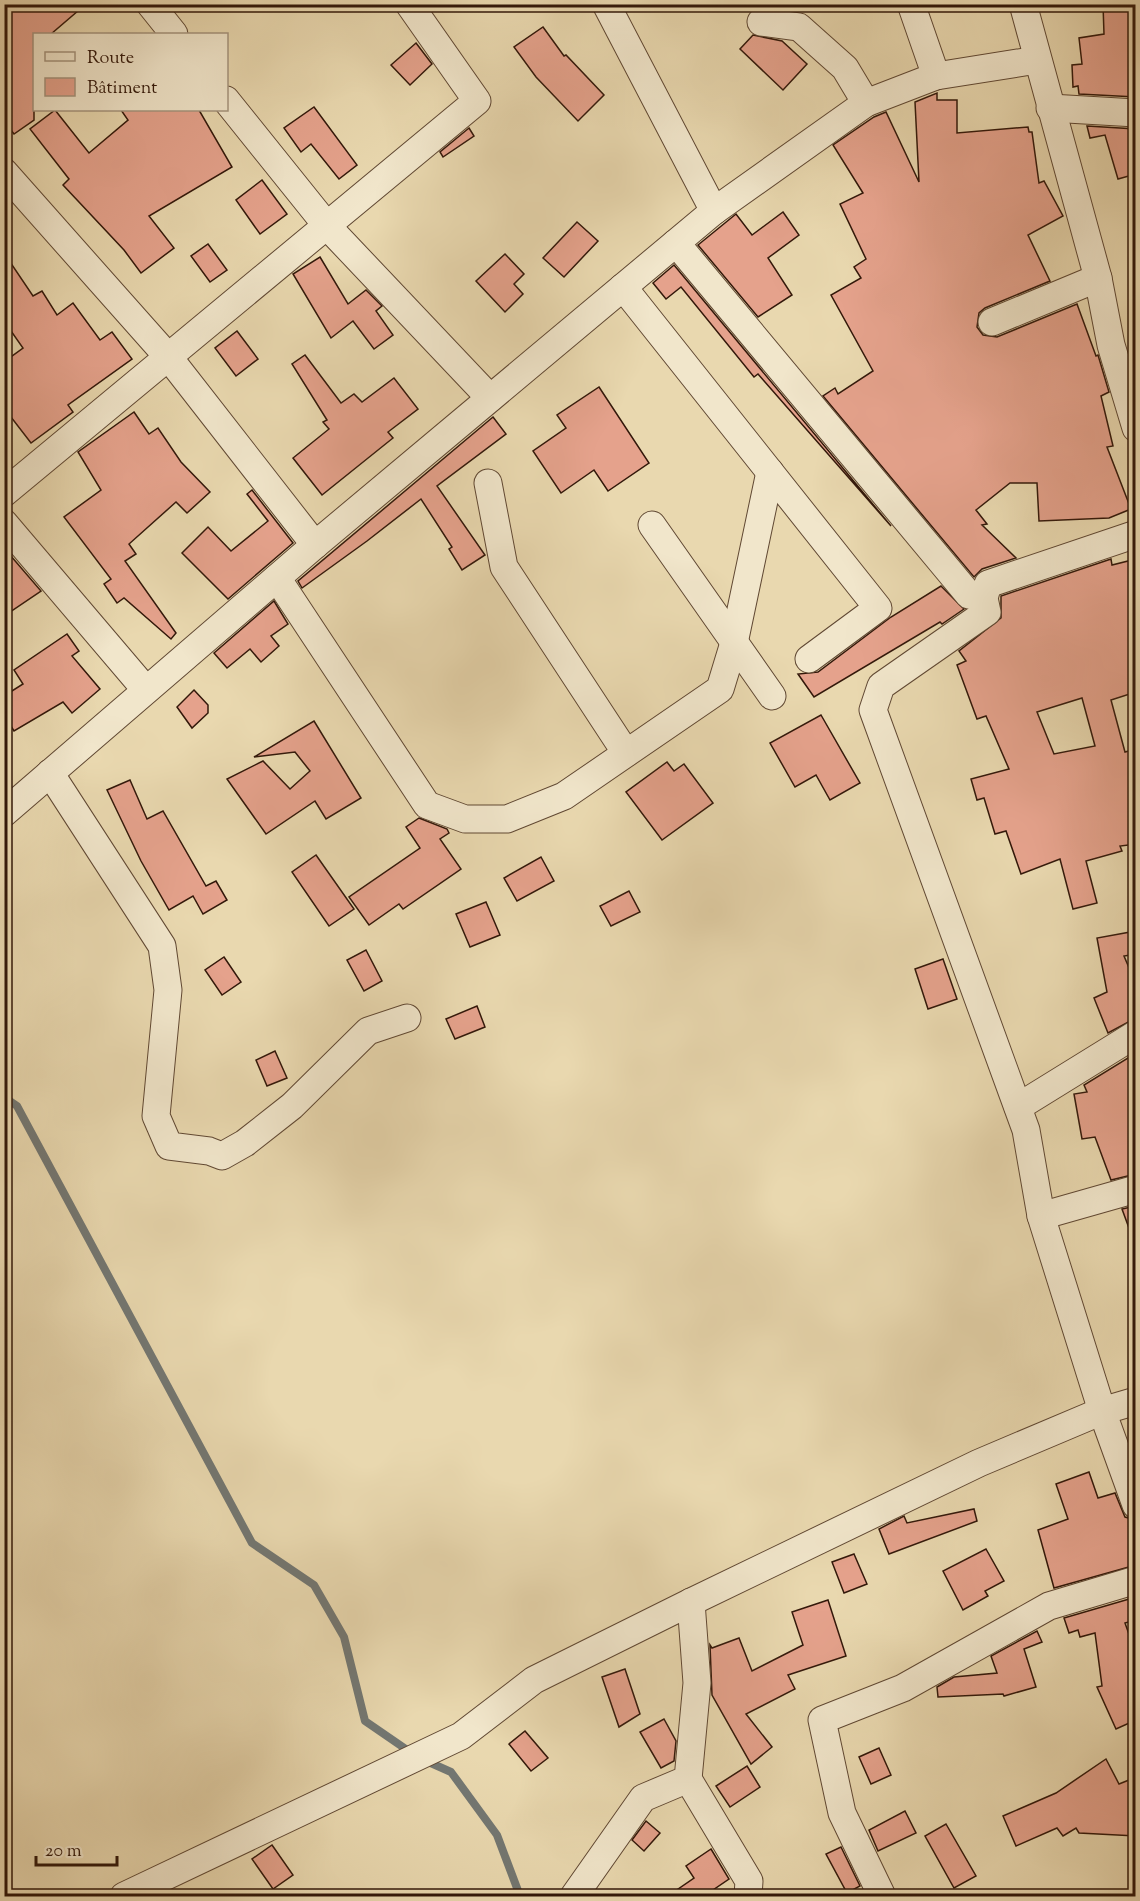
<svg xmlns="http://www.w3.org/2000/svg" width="1140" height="1901" viewBox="0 0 1140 1901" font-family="'Sorts Mill Goudy',serif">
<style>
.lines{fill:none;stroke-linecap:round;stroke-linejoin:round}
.stream{stroke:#737772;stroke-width:8}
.building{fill:#e5a28c;stroke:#33180a;stroke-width:1.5;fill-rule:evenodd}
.minor-casing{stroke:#604833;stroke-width:29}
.minor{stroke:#f1e6cb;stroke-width:27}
</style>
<rect width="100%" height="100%" fill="#e9d8af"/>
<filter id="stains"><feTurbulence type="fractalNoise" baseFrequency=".00333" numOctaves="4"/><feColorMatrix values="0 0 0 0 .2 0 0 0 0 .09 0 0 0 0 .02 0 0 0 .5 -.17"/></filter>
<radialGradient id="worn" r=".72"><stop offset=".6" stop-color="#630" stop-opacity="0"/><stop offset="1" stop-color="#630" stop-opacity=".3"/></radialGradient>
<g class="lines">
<g class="stream">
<polyline points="4,1097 17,1106 252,1543 314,1585 344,1637 365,1721 413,1754"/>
<polyline points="424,1760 451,1772 497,1835 520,1896"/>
</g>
</g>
<g class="building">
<polygon points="4,4 86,4 51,34 34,34 34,120 14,134 4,121"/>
<polygon points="1103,4 1134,4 1136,97 1079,94 1078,86 1073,87 1072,65 1082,64 1079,38 1104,34"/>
<polygon points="543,27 564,56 566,55 604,95 578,121 536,77 514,47"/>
<polygon points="753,35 782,41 807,64 783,90 740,49"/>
<polygon points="416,43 432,64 410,85 391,65"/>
<polygon points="937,93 937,100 957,100 957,133 1028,127 1029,132 1032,132 1039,183 1044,181 1063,216 1028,235 1050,281 985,308 979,313 977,327 983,335 997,337 1077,304 1096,356 1098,355 1109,392 1101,396 1113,446 1107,447 1131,509 1109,518 1039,521 1037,483 1010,483 976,510 987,524 982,525 1016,558 982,569 974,577 823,396 835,388 838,394 873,371 831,295 861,278 854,267 866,259 840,204 863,193 833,145 874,117 886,112 919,182 915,102"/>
<polygon points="314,107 357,165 339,179 311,144 301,152 284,128"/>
<polygon points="55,110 89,153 128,120 121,110 199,110 232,167 149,216 174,248 141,273 124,250 63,185 69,179 30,129"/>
<polygon points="1087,126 1136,129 1136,174 1118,179 1105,135 1090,138"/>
<polygon points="469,128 474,136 443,157 440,152"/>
<polygon points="262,180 287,214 260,234 236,200"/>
<polygon points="783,212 799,235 768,258 792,295 758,317 698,245 736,214 752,235"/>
<polygon points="577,222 598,241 564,277 543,258"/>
<polygon points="208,244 227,270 210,282 191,256"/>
<polygon points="4,253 33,296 42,291 57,315 73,303 100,340 112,332 132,359 68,405 73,412 31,443 4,408 4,362 23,348 4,321"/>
<polygon points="505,254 524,274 514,284 523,294 505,312 476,281"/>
<polygon points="320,257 348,304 366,290 382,306 376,311 393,335 374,349 353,321 331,338 293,274"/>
<polygon points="674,265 891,526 758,374 754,377 681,287 666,299 653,283"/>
<polygon points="237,331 258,359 236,376 215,348"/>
<polygon points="305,355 341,403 354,394 362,402 394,378 418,409 388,432 393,438 322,495 293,458 329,429 323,422 327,420 292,364"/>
<polygon points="599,387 649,463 608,491 594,470 561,493 533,451 566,428 557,415"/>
<polygon points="134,412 149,434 158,428 181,462 210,492 187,513 176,502 129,544 136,554 125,561 176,633 171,639 124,598 117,603 104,584 111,579 64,517 101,490 78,452"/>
<polygon points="493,417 506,434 437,486 485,555 462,570 449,549 452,547 421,499 367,541 302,588 298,581"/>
<polygon points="252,490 293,543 228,599 182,553 208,527 231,551 268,521 247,494"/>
<polygon points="4,548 41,591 4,616"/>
<path d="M1111,559l1,6 24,-6v133l-25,8 14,52 11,-3v95l-16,2 2,5 -36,10 11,42 -24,6 -13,-50 -39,15 -15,-43 -11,3 -11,-36 -7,2 -6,-21 38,-10 -23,-53 -9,3 -20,-54 9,-4 -7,-10 42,-33v-22zM1082,698l13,48 -41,8 -17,-42z"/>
<polygon points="941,586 964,609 942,624 940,622 814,697 798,674 818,672 891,617"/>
<polygon points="274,601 288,624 271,636 279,646 261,662 250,649 227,668 214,653"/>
<polygon points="67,634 79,651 72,656 100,689 72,713 63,702 14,731 4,715 4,696 23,684 14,670"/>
<polygon points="194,690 208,705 208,713 192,728 177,707"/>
<polygon points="821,715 860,783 830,800 816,775 795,787 770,743"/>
<polygon points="314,721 361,798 326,819 315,801 266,834 227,779 263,761 290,789 310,771 295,752 254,757"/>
<polygon points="667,762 674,771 684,764 713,803 662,840 626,792"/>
<polygon points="130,780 147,819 163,811 206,886 216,881 227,900 203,914 193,896 169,910 141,861 107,790"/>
<polygon points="419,818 447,829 449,833 440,839 461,869 403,909 399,904 369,925 349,897 420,848 406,827"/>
<polygon points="316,855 354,909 329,926 292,872"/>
<polygon points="541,857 554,881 517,901 504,878"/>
<polygon points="629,891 640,912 611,926 600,906"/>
<polygon points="486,902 500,935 470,947 456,914"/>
<polygon points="1136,931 1136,954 1124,956 1136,984 1136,1018 1108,1033 1094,998 1107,992 1097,938"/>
<polygon points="366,950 382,981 364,991 347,960"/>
<polygon points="224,957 241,982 222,995 205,970"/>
<polygon points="943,959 957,999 928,1009 915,969"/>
<polygon points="477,1006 485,1027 455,1039 446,1019"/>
<polygon points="275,1051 287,1078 267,1086 256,1060"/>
<polygon points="1136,1053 1136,1174 1111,1180 1095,1137 1082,1139 1074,1094 1087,1092 1084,1085"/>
<polygon points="1136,1206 1136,1239 1133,1239 1122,1209"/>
<polygon points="1089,1472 1098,1498 1115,1493 1125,1517 1136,1520 1136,1565 1054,1588 1038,1530 1068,1519 1056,1484"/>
<polygon points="974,1509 977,1521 889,1554 879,1529 904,1516 907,1523"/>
<polygon points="986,1549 1004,1581 985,1591 988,1596 963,1610 943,1571"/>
<polygon points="854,1554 867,1584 844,1593 832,1562"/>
<polygon points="1136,1597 1136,1620 1125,1623 1136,1654 1136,1720 1116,1729 1097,1687 1102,1686 1095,1633 1080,1637 1078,1630 1069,1633 1064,1618"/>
<polygon points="828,1600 846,1656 788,1675 795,1689 746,1714 772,1747 751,1764 712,1695 710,1645 712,1648 739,1638 752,1671 803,1645 792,1612"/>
<polygon points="1037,1631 1042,1642 1024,1649 1036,1687 1004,1696 1003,1694 938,1697 937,1687 954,1677 997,1673 991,1656"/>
<polygon points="625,1669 640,1714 619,1727 602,1677"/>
<polygon points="664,1719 676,1741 674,1761 661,1768 640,1732"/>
<polygon points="525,1731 548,1758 531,1771 509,1744"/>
<polygon points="879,1748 891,1775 871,1784 859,1757"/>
<polygon points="1106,1759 1119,1784 1129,1780 1136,1793 1136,1836 1079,1833 1076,1828 1063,1836 1057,1828 1016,1846 1003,1816 1056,1793"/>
<polygon points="747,1766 760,1787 730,1807 716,1786"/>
<polygon points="905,1811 916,1833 878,1851 869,1830"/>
<polygon points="646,1821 660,1833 644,1851 632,1840"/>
<polygon points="946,1824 976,1876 954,1888 925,1836"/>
<polygon points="272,1845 293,1875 273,1889 252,1859"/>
<polygon points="841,1847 860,1886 847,1893 826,1854"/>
<polygon points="711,1849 729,1879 704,1896 668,1896 694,1878 686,1866"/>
</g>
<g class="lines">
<g class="minor-casing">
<g id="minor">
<polyline points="150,4 174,34"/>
<polyline points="606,4 714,211"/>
<polyline points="911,4 936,76"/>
<polyline points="1023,4 1098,278 1111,345 1136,428"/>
<polyline points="761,22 799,27 845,68 866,103"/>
<polyline points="226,100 328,227 490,398"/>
<polyline points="1050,108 1136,113"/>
<polyline points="4,172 170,359 315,545"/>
<polyline points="676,243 969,595 984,598"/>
<polyline points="623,287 878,608 809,659"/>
<polyline points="992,322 1098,278"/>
<polyline points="488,483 504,567 626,753"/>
<polyline points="4,493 477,101 409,4"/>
<polyline points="4,523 146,690"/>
<polyline points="652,525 772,696"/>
<polyline points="1136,534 988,584 984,598 987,612 881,686 873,710 1026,1130 1041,1216 1102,1411 1136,1505"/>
<polyline points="277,578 427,805 465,819 507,819 564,796 720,689 734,643 770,472"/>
<polyline points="50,773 162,946 168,990 156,1116 169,1146 209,1151 222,1156 245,1143 292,1106 368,1031 407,1018"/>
<polyline points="4,813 315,545 714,211 866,103 936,76 1037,60"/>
<polyline points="1018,1107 1136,1034"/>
<polyline points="1041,1216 1136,1189"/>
<polyline points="688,1779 749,1881 748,1896"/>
<polyline points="124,1896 461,1736 534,1680 691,1602 979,1463 1102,1411 1136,1401"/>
<polyline points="574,1896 643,1798 688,1779 697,1683 691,1602"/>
<polyline points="882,1896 842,1813 822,1720 903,1688 1049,1606 1136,1580"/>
</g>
</g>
<use href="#minor" class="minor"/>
</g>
<rect width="1140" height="1901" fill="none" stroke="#e9d8af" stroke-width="24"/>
<rect x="6" y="6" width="1128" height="1889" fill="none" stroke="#33180a" stroke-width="3"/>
<rect x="12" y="12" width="1116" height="1877" fill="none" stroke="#33180a" stroke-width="1.5"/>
<rect x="33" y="33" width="195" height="78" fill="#f1e6cb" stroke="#a5947e" stroke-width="1.5"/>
<rect x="45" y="52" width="30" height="9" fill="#f1e6cb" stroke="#a5947e" stroke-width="1.5"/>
<text x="87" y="63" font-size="18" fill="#33180a">Route</text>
<rect x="45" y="78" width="30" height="18" fill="#e5a28c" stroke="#a5947e" stroke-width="1.5"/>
<text x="87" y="93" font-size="18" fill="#33180a">Bâtiment</text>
<path d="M36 1856v9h81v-9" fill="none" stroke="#33180a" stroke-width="3"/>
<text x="45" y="1856" font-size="18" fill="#33180a" stroke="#f1e6cb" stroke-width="4.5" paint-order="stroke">20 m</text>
<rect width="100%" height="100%" filter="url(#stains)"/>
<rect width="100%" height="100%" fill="url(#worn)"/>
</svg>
